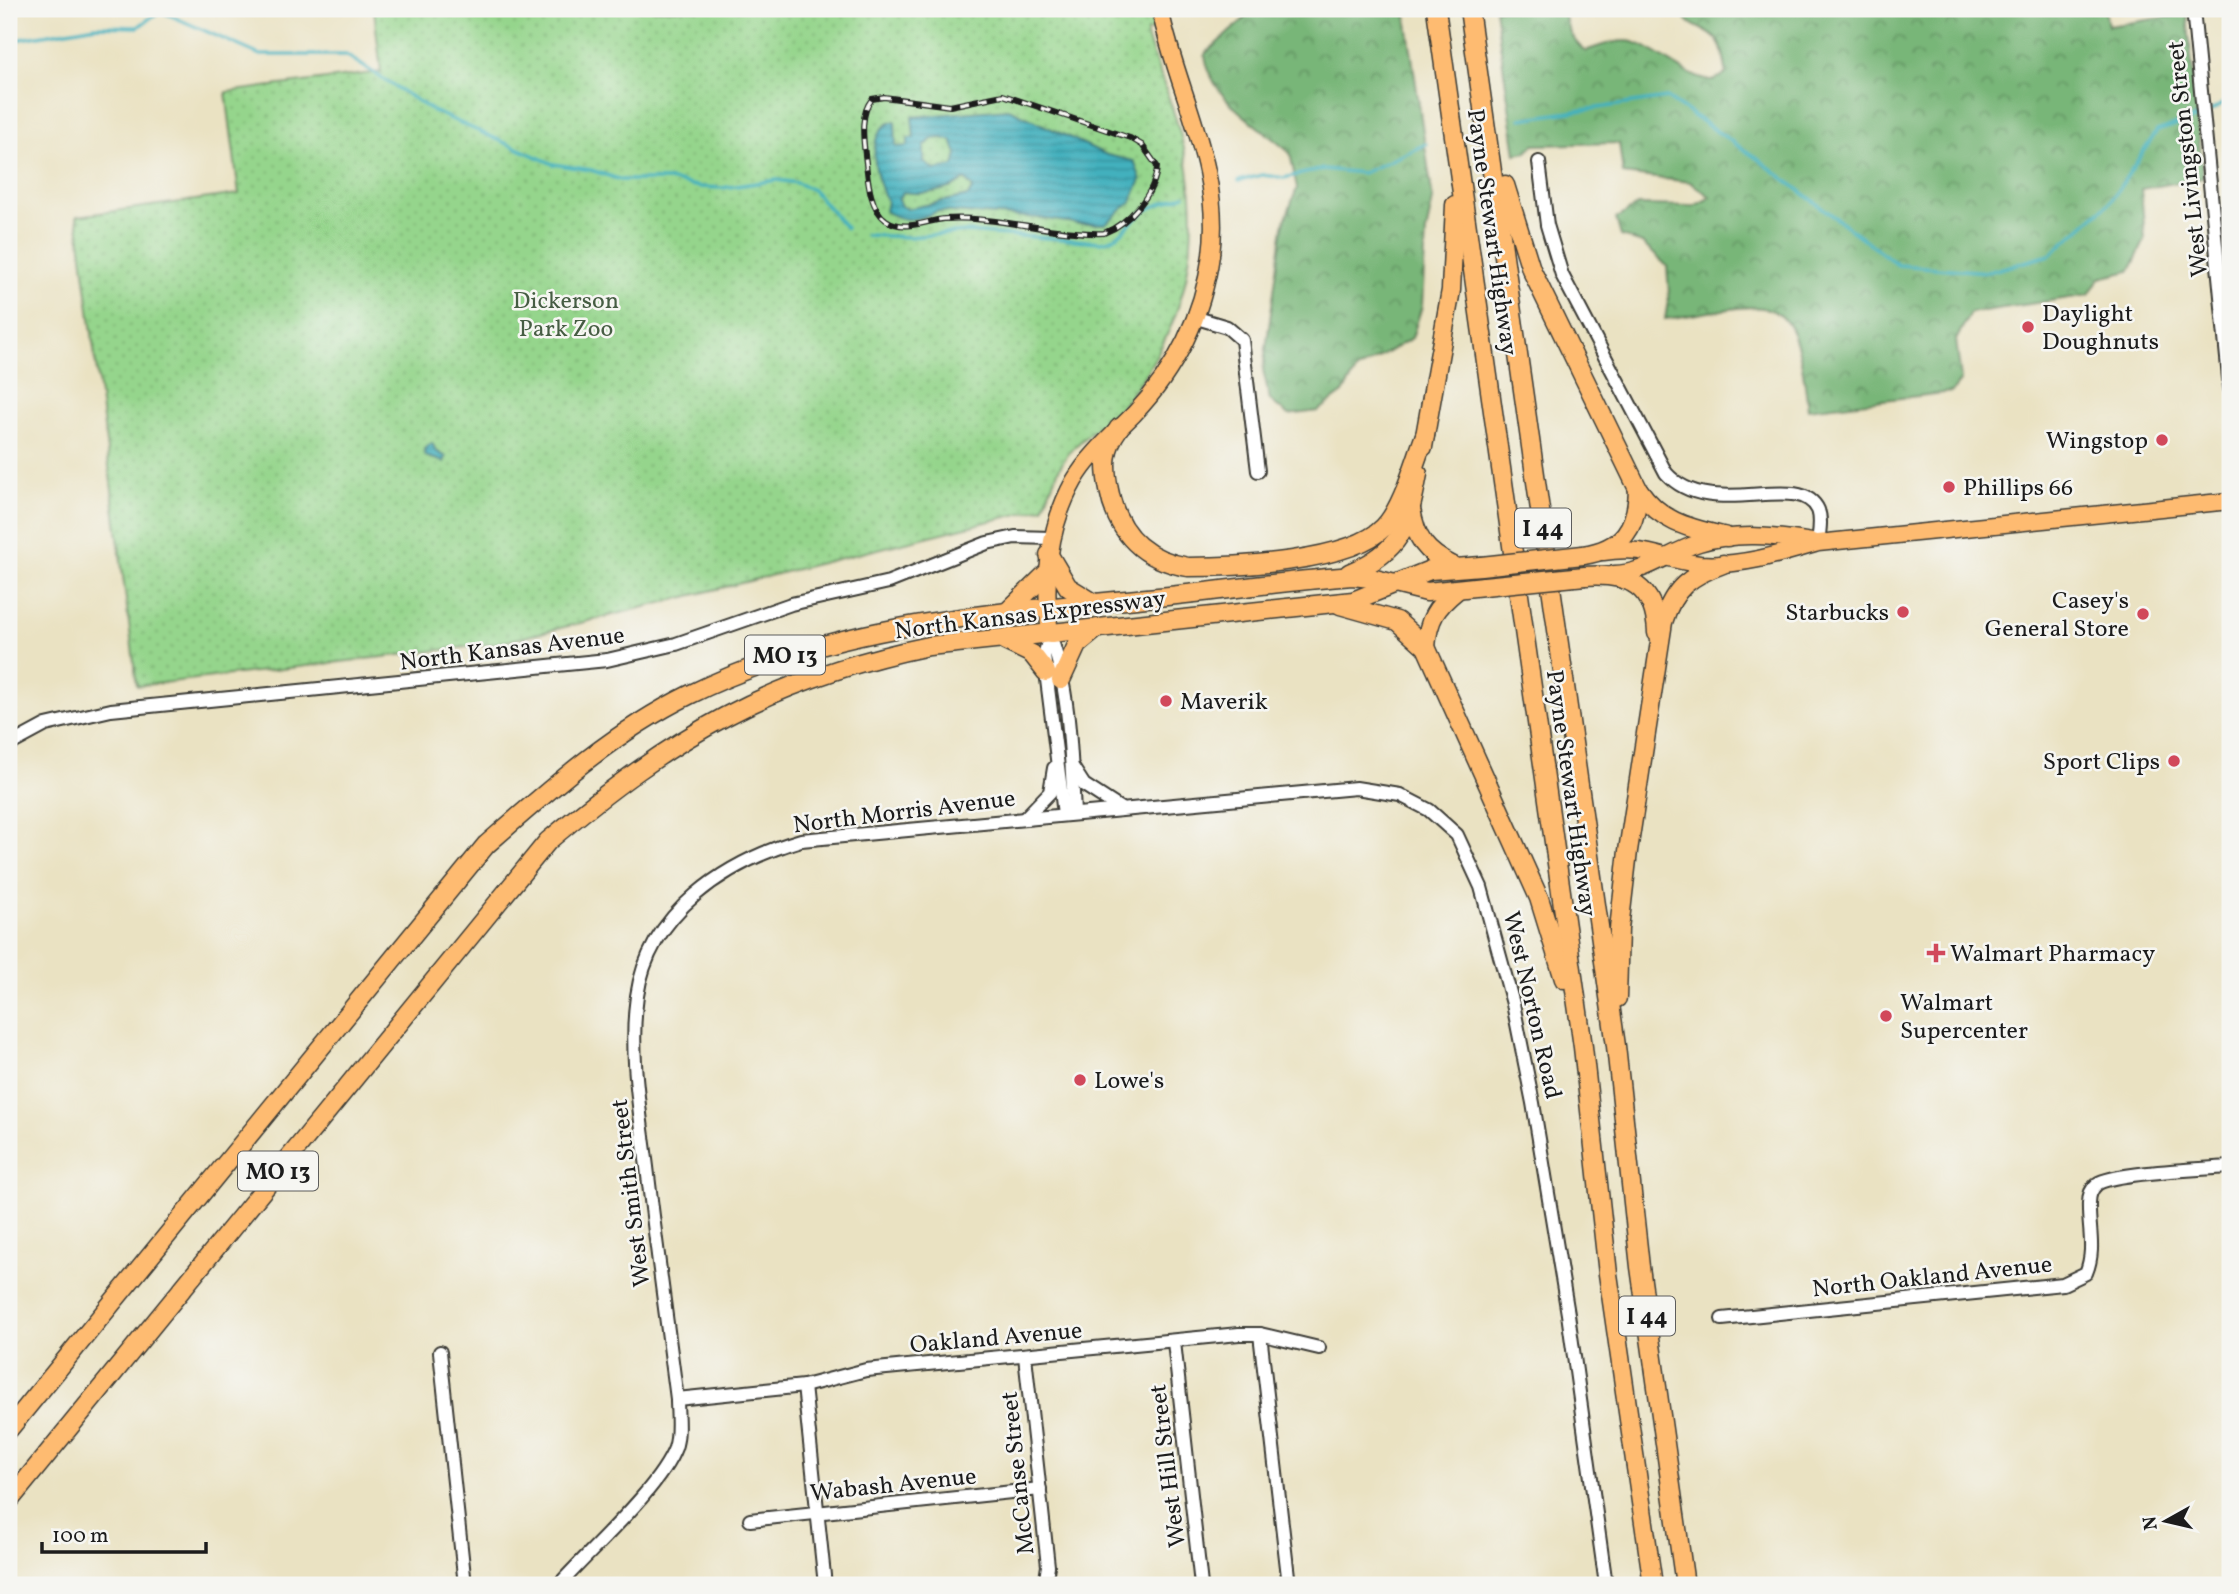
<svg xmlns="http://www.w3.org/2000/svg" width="2239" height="1594" viewBox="0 0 2239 1594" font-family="Vollkorn,serif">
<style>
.forest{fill:url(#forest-crowns);stroke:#4a694a;stroke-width:2}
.park{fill:url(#park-dots);stroke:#587854;stroke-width:2}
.water{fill:url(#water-rules);stroke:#2f666d;stroke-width:2;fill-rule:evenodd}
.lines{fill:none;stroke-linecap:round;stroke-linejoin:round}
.stream{stroke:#42b1be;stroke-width:3.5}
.minor-casing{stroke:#3b3a35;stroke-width:16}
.major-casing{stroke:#3b3a35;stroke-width:19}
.highway-casing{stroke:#3b3a35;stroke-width:21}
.minor{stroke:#fff;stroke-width:12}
.major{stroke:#febb71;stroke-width:16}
.highway{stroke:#febb71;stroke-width:18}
.rail-casing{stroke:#1c1c1c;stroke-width:6}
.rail{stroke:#f6f6f2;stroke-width:3.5;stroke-dasharray:10;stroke-linecap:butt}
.highway-bridge-casing{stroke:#3b3a35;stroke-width:21;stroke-linecap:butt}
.highway-bridge{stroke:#febb71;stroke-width:18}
.poi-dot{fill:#d1495b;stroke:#f6f6f2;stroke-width:2.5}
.labels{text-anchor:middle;stroke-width:5;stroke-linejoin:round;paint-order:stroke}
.shield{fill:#f6f6f2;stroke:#5d5d5c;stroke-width:2}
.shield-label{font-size:23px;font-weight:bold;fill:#1c1c1c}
.street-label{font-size:24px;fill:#1c1c1c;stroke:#f6f6f2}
.park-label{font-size:24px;fill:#465d43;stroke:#f6f6f2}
.poi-label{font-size:24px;fill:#1c1c1c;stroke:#f6f6f2;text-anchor:start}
</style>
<defs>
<pattern id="forest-crowns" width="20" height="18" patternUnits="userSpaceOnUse" patternTransform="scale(1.75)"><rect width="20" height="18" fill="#78b678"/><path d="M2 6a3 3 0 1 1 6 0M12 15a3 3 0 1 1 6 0" fill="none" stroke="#629362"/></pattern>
<pattern id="park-dots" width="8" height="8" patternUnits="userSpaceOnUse" patternTransform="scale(1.75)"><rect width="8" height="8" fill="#95d58c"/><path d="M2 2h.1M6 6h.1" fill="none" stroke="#80b678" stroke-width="1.8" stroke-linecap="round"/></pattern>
<pattern id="water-rules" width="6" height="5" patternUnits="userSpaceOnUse" patternTransform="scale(1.75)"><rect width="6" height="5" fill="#42b1be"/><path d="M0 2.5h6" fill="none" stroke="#368f9a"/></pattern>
</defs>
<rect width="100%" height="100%" fill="#f6f6f2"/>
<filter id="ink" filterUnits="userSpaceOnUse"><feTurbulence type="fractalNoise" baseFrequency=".0143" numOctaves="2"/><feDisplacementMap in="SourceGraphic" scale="14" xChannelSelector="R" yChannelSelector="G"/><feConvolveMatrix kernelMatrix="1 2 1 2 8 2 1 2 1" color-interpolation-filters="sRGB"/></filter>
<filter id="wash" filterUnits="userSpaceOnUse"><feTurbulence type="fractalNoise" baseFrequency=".00686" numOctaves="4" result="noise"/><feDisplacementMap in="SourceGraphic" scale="28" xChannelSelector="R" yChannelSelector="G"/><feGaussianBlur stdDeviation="1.57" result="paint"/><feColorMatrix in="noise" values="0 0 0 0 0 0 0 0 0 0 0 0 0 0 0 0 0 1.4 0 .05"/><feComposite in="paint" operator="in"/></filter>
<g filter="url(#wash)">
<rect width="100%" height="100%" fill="#eae2c2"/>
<g class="forest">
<path d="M1255,9h150l28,191 -7,32 -4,74 -10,32 -56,33 -13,22 -25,18 -30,4 -18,-15 -7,-30 20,-144 14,-38 -7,-35c-32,-29 -80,-52 -85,-99z"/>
<path d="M1495,9h69c1,16 8,31 21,42 14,-5 34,-13 48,-9 21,5 59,40 78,38 5,0 11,-4 15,-6 -3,-58 -35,-34 -45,-65h424l3,17 79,-12 16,164 -62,11 4,51 -15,31 -30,7 -11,17 -119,18 -14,27 5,40 -9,12 -144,17c-14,-126 -32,-106 -143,-90l4,-25 -2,-28 -25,-23 -21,-7 -5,-17 22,-14 56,1 17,-9 -21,-15 -67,-8 -4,-31 -85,2 -7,7 -11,2z"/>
</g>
<path class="park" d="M374,9h776l3,22h-6v6c14,42 34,87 41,132 13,87 -6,159 -59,228 -16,22 -41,34 -58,54 -14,16 -20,38 -28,57l-543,135 -363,43 -60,-470 162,-22 -13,-102 155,-20z"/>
<g class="water">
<path d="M1009,109l98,46 27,6 7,19 -10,22 -26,22h-25l-40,-6 -102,-7c-18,9 -35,12 -53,0l2,-10c-12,-22 -24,-71 8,-80l1,26 12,-1v-8h6l-2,-21zM942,138l10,3 5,13 -3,12 -19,4 -11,-8v-15l8,-8zM965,179l8,9 -5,8 -61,13 -6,-3 -3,-6 5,-8c18,3 48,0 62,-13z"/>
<polygon points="432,443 436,451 446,457 444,462 425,456 424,449"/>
</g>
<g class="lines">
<g class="stream">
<polyline points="9,41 96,26 138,27 160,11 260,55 346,55 433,111 553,164 591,170 621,180 669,180 700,187 722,188 777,180 797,183 813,190 846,228"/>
<polyline points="2211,111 2230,99"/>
<polyline points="1521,119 1667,98 1758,159 1898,265 1988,272 2050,255 2110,202 2157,131 2200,117"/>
<polyline points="1239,181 1262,175 1284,178 1323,169 1363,173 1426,144"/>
<path d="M866,235l43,2 57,-5 135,10c22,-3 28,-22 46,-32 11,-6 26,-10 38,-15"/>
</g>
</g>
</g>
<g filter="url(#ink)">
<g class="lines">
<g class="minor-casing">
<g id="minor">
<polyline points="2193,9 2230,389"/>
<path d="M1539,162l8,63 15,50 104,198c44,50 134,-4 152,37 4,10 1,23 0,33"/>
<polyline points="1197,318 1227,327 1242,340 1258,471"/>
<polyline points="1050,635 1044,656 1064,814"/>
<path d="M1050,635c20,55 21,120 24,178"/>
<polyline points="9,745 46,725 111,710 607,660 676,644 791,604 889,582 987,543 1015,537 1051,538"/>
<polyline points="1073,768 1084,785 1121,809"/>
<polyline points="1025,818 1050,792 1054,768"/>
<path d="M1722,1319l341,-35 23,-11c10,-24 2,-45 3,-70 0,-7 2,-14 8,-19 17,-12 108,-15 133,-17"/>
<polyline points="1260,1334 1289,1585"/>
<polyline points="1174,1342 1201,1585"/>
<polyline points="440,1352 465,1585"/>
<polyline points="1025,1356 1048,1566 1045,1585"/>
<polyline points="804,1386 825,1585"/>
<polyline points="677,1399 804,1386 866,1370 1239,1334 1260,1334 1319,1348"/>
<polyline points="750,1520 1040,1489"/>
<path d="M559,1585c31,-35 101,-97 116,-137 5,-15 2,-33 2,-49 -10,-77 -21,-155 -30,-232 -7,-56 -18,-115 -10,-171 12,-84 89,-134 164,-156l555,-52 44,7 29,15 28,25 24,52 32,117 20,99 35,211 38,271"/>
</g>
</g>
<g class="major-casing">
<g id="major">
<path d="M1603,552c45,-7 58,8 97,12 39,3 81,-10 118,-21l412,-42"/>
<path d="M1614,574c33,-1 55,-22 85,-31 36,-11 77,-7 113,-1"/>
<path d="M1050,635c-6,-54 -3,-106 24,-154 15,-26 39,-46 60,-67 42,-44 69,-99 77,-159 12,-88 -34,-162 -51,-246"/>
</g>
</g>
<g class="highway-casing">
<g id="highway">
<polyline points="1436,9 1583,1047 1608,1274 1653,1585"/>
<polyline points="1469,9 1616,1046 1640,1267 1685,1585"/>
<path d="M1505,185l26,84 107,220c23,34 51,39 89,48"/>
<path d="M1119,428c-15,20 -15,38 -10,62 8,43 35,70 79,77 48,0 163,-5 196,-40 19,-20 31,-66 41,-92"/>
<polyline points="1423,447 1451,290 1455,205"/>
<path d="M1411,509c5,30 14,43 42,57"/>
<polyline points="1049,555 1068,587 1094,603"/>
<path d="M1583,555c40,-6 54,-27 55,-66"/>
<path d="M1349,573c52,-21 59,-46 69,-99"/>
<path d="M1585,576c44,-3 70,10 72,57"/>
<polyline points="1340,605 1397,621 1426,647 1539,898 1564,979"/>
<polyline points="1007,612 1047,573"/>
<polyline points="1005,641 1032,654 1046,672"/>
<path d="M1426,647c2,-28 10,-40 31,-57"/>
<polyline points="1061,680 1077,645 1095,630"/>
<path d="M1617,998l2,-69 9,-78 35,-229c11,-35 27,-46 60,-58"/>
<path d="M9,1429l477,-584c64,-56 126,-112 203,-150 143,-71 301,-82 458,-97 68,-6 136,-17 205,-22l19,2 56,14 57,-6"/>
<path d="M9,1501l539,-660c124,-104 220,-162 381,-195l424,-45 77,-31 51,-4"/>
</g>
</g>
<use href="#minor" class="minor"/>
<use href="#major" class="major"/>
<use href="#highway" class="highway"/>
<g class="rail-casing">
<path id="rail" d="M1003,95l127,43 12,7 15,21c-1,27 -29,58 -53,67 -53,2 -107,-18 -160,-14 -19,2 -40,13 -58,1 -18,-13 -18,-44 -21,-65 -2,-19 -5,-41 7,-56l12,-2 66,9z"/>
</g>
<use href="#rail" class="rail"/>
<g class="highway-bridge-casing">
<g id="highway-bridge">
<polyline points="1481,566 1583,555"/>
<polyline points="1484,586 1585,576"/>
</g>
</g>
<use href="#highway-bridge" class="highway-bridge"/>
</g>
</g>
<g class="poi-dot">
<circle cx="2028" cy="327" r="7"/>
<circle cx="2162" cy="440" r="7"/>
<circle cx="1949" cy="487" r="7"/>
<circle cx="1903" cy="612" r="7"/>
<circle cx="2143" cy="614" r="7"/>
<circle cx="1166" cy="701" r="7"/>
<circle cx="2174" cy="761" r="7"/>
<path d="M1932.5 942.5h7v7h7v7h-7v7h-7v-7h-7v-7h7z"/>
<circle cx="1886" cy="1016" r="7"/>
<circle cx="1080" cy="1080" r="7"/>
</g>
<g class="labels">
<g class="shield">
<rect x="1515" y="508.5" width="56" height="39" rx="5"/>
<rect x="745" y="635.5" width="80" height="39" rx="5"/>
<rect x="238" y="1151.5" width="80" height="39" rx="5"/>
<rect x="1619" y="1296.5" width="56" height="39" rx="5"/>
</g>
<g class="shield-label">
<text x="1543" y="536">I 44</text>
<text x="785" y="663">MO 13</text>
<text x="278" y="1179">MO 13</text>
<text x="1647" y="1324">I 44</text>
</g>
<g class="street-label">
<text transform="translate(2187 159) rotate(-96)" y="8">West Livingston Street</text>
<text transform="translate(1493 232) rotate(82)" y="8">Payne Stewart Highway</text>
<text transform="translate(1030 614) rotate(-7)" y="8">North Kansas Expressway</text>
<text transform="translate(512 648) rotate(-7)" y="8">North Kansas Avenue</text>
<text transform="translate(1572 793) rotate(82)" y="8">Payne Stewart Highway</text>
<text transform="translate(904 811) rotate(-7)" y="8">North Morris Avenue</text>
<text transform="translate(1533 1005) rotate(77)" y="8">West Norton Road</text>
<text transform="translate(630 1193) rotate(-97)" y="8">West Smith Street</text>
<text transform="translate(1932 1276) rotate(-6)" y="8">North Oakland Avenue</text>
<text transform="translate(996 1337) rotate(-5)" y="8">Oakland Avenue</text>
<text transform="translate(1167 1466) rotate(-97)" y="8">West Hill Street</text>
<text transform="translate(1017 1473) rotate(-96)" y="8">McCanse Street</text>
<text transform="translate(893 1484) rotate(-6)" y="8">Wabash Avenue</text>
</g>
<g class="park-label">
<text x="566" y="308">Dickerson<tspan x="566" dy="28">Park Zoo</tspan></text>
</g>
<g class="poi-label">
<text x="2042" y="321">Daylight<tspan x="2042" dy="28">Doughnuts</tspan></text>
<text x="2148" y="448" text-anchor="end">Wingstop</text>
<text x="1963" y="495">Phillips 66</text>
<text x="2129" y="608" text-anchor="end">Casey's<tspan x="2129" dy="28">General Store</tspan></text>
<text x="1889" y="620" text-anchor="end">Starbucks</text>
<text x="1180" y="709">Maverik</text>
<text x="2160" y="769" text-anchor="end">Sport Clips</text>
<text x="1950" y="961">Walmart Pharmacy</text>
<text x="1900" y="1010">Walmart<tspan x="1900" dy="28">Supercenter</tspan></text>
<text x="1094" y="1088">Lowe's</text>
</g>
</g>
<rect width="2239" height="1594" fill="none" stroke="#f6f6f2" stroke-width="35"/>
<g transform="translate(2166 1521) rotate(262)" stroke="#f6f6f2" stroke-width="5" paint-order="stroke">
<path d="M0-5L12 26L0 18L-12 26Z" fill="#1c1c1c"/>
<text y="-10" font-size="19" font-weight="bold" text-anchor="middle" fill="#1c1c1c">N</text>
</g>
<path d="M42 1542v10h164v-10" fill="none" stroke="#1c1c1c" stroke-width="3.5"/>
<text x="52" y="1542" font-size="21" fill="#1c1c1c" stroke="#f6f6f2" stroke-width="5" paint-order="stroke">100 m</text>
</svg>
